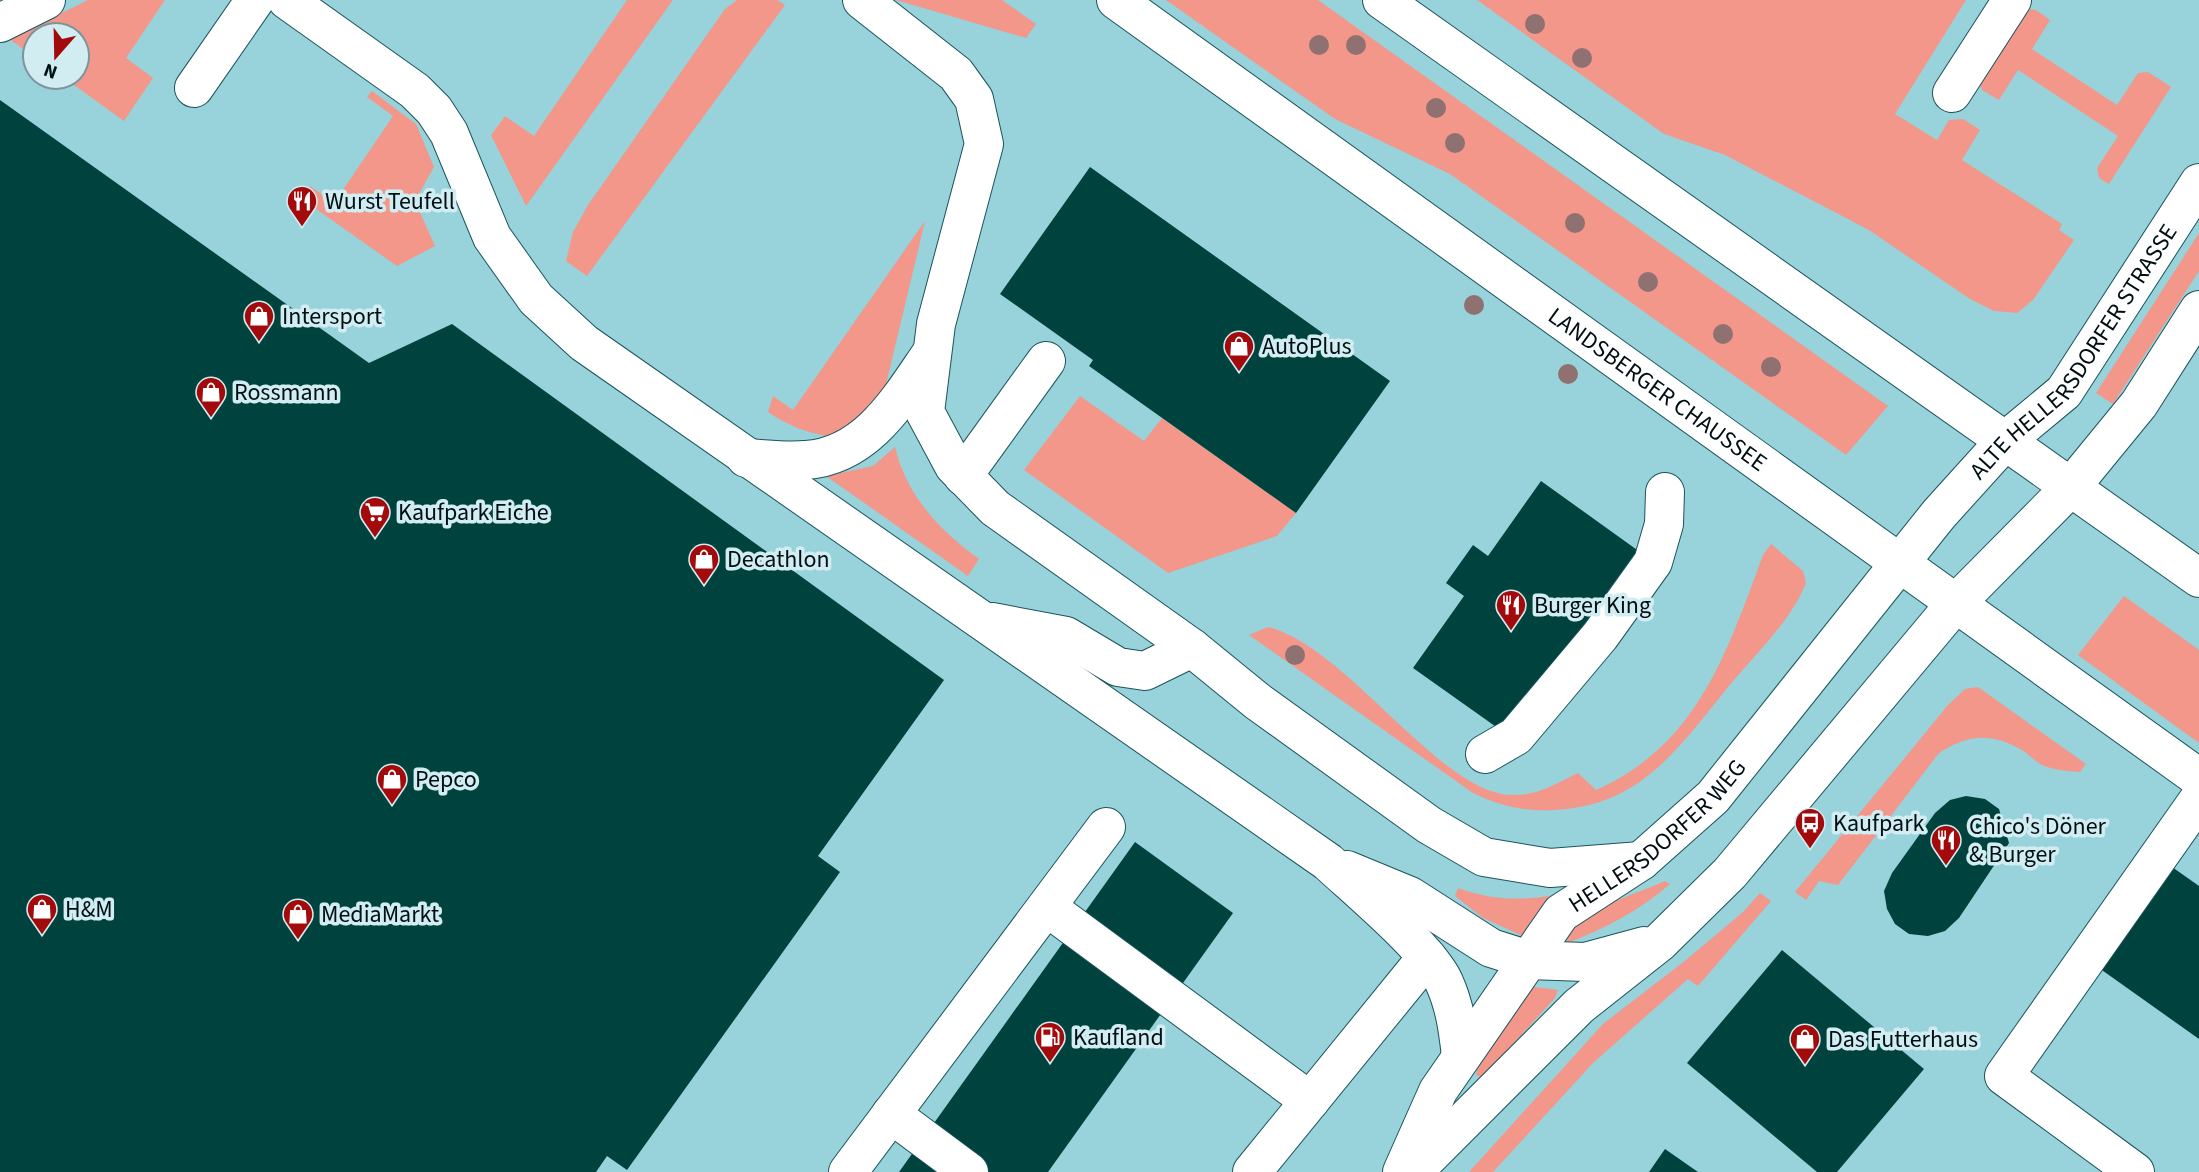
<svg xmlns="http://www.w3.org/2000/svg" width="2199" height="1172" viewBox="0 0 2199 1172" font-family="'Source Sans 3',sans-serif">
<style>
.green{fill:#f3978a}
.building{fill:#00423e}
.lines{fill:none;stroke-linecap:round;stroke-linejoin:round}
.minor-casing{stroke:#1a545c;stroke-width:40}
.major-casing{stroke:#1a545c;stroke-width:40}
.minor{stroke:#fff;stroke-width:38}
.major{stroke:#fff;stroke-width:38}
.tree{fill:#907172}
.labels{text-anchor:middle;stroke-width:7;stroke-linejoin:round;paint-order:stroke}
.poi-label{font-size:24px;fill:#000f13;stroke:#d1edf2;text-anchor:start}
.street-label{font-size:24px;fill:#000f13;stroke:#d1edf2}
</style>
<rect width="100%" height="100%" fill="#98d2db"/>
<g class="green">
<polygon points="88,0 165,0 126,58 153,78 124,121 63,77 77,77 77,35 35,35 35,57 9,39"/>
<polygon points="627,0 673,0 526,206 491,135 505,116 534,136"/>
<polygon points="737,0 777,0 785,5 587,276 566,261 573,232 588,205 725,9"/>
<polygon points="896,0 1002,0 1036,24 1026,38"/>
<polygon points="1166,0 1318,0 1888,406 1846,455 1450,174 1335,119"/>
<polygon points="1477,0 1966,0 1895,114 1937,140 1949,120 1963,119 1980,130 1962,160 2062,224 2059,230 2074,240 2033,300 2017,313 1994,311 1970,299 1869,230 1725,155 1664,134"/>
<polygon points="2021,8 2036,10 2050,20 2032,49 2117,105 2138,73 2148,72 2171,87 2109,184 2099,178 2097,168 2118,136 2018,70 1999,100 1982,90 1978,78"/>
<polygon points="372,91 416,124 434,167 415,201 435,246 397,266 302,199 310,186 334,203 393,116 367,97"/>
<path d="M925,221l-41,172 -14,21 -36,23c-25,-3 -45,-11 -66,-25l5,-16 20,14z"/>
<polygon points="2199,233 2199,271 2113,404 2096,393"/>
<polygon points="1080,396 1144,441 1162,418 1296,513 1277,536 1168,573 1024,470"/>
<path d="M895,447c11,48 45,84 84,112l-11,17 -142,-100 47,-10z"/>
<path d="M1771,544l32,27 3,12c-15,37 -47,68 -73,98 -48,58 -86,120 -167,128 -34,4 -62,-1 -93,-16l-224,-158 19,-8c80,20 174,170 246,168 26,0 42,-12 64,-22l18,17c102,-45 131,-138 167,-235z"/>
<polygon points="2124,596 2199,650 2199,743 2078,655"/>
<path d="M1978,687l108,77 -6,8c-12,-1 -27,-2 -38,-7 -8,-4 -14,-12 -22,-16 -30,-17 -53,-14 -81,4l-101,132 -19,-4 -13,19 -11,-8 153,-187 17,-16z"/>
<path d="M1665,881l5,3c-30,26 -65,45 -103,59l-1,-8c24,-29 66,-39 99,-54z"/>
<path d="M1458,888c32,12 63,13 97,7l-30,42 -42,-19 -28,-22z"/>
<polygon points="1760,893 1771,901 1698,986 1688,979 1593,1063 1493,1172 1469,1172 1603,1024 1686,960 1743,912"/>
<polygon points="1528,986 1558,990 1555,998 1482,1078 1476,1075 1477,1069"/>
</g>
<g class="building">
<polygon points="0,100 369,363 452,324 944,680 818,856 840,872 627,1170 607,1156 596,1172 0,1172"/>
<polygon points="1090,167 1390,381 1296,513 1089,366 1093,360 1000,294"/>
<polygon points="1541,481 1640,552 1509,736 1413,668 1464,596 1446,583 1473,545 1488,556"/>
<polygon points="1966,796 1985,799 1999,809 2009,843 1959,918 1945,931 1928,936 1909,934 1895,924 1887,909 1884,891 1892,873 1935,813 1950,800"/>
<polygon points="1135,842 1233,913 1048,1172 899,1172"/>
<polygon points="2172,867 2199,886 2199,1039 2099,968"/>
<polygon points="1782,950 1924,1069 1837,1172 1817,1172 1687,1063"/>
<polygon points="1665,1149 1698,1172 1649,1172"/>
</g>
<g class="lines">
<g class="minor-casing">
<g id="minor">
<path d="M287,0l128,91 19,19 15,23 43,104 44,62 48,44 744,519c30,28 100,86 116,120 11,24 14,48 17,74"/>
<polyline points="862,0 956,74 974,99 984,144 936,324 925,412 954,466 995,508 1192,648 1257,701 1429,825 1484,857 1550,868 1641,861"/>
<polyline points="0,23 46,0"/>
<polyline points="194,88 255,0"/>
<polyline points="1952,93 2012,0"/>
<path d="M746,458c20,1 40,4 60,2 61,-4 93,-60 124,-105"/>
<polyline points="963,476 1046,361"/>
<polyline points="992,622 1066,636 1118,667 1145,671 1192,648"/>
<polyline points="1485,754 1516,736 1600,636 1653,562 1664,524 1665,492"/>
<polyline points="1347,870 1410,896 1491,948 1529,960 1585,962 1644,946"/>
<polyline points="1048,908 1310,1101"/>
<polyline points="891,1114 969,1172"/>
<polyline points="848,1172 1106,827"/>
<polyline points="1252,1172 1427,957"/>
<path id="s1" d="M1402,1172l36,-81 123,-178 80,-52 72,-64 226,-283 66,-73 59,-49 135,-209"/>
<polyline points="1413,1172 1579,1006 1660,942 1730,873 1955,604 2071,487 2139,404 2199,310"/>
<polyline points="2135,1172 2004,1076 2199,799"/>
</g>
</g>
<g class="major-casing">
<g id="major">
<path id="s2" d="M1116,0l1083,778"/>
<polyline points="1382,0 2199,578"/>
</g>
</g>
<use href="#minor" class="minor"/>
<use href="#major" class="major"/>
</g>
<g class="tree">
<circle cx="1535" cy="24" r="10"/>
<circle cx="1319" cy="45" r="10"/>
<circle cx="1356" cy="45" r="10"/>
<circle cx="1582" cy="58" r="10"/>
<circle cx="1436" cy="108" r="10"/>
<circle cx="1455" cy="143" r="10"/>
<circle cx="1575" cy="223" r="10"/>
<circle cx="1648" cy="282" r="10"/>
<circle cx="1474" cy="305" r="10"/>
<circle cx="1723" cy="334" r="10"/>
<circle cx="1771" cy="367" r="10"/>
<circle cx="1568" cy="374" r="10"/>
<circle cx="1295" cy="655" r="10"/>
</g>
<defs>
<g id="restaurant-pin" transform="scale(1.575)"><path d="M0 17L-7.5 6A9.5 9.5 0 1 1 7.5 6Z" fill="#a30a0b" stroke="#d1edf2"/><path d="M-5-6h1v4h1v-4h1v4h1v-4h1v5L-1.5 .5V6h-2V.5L-5-1ZM5-6V6H3V1.5H1.5Q1.5-4 5-6Z" fill="#fff"/></g>
<g id="shop-pin" transform="scale(1.575)"><path d="M0 17L-7.5 6A9.5 9.5 0 1 1 7.5 6Z" fill="#a30a0b" stroke="#d1edf2"/><path d="M-5-2.5h2.3a2.7 3.5 0 0 1 5.4 0H5L5.5 6h-11ZM-1.5-2.5h3a1.5 2.3 0 0 0-3 0Z" fill="#fff"/></g>
<g id="supermarket-pin" transform="scale(1.575)"><path d="M0 17L-7.5 6A9.5 9.5 0 1 1 7.5 6Z" fill="#a30a0b" stroke="#d1edf2"/><path d="M-6-5.5h2.5l.6 2H6L4.5 2H-2.5L-4.4-4H-6ZM-1.5 3.2a1.3 1.3 0 1 0 .1 0ZM3 3.2a1.3 1.3 0 1 0 .1 0Z" fill="#fff"/></g>
<g id="bus-pin" transform="scale(1.575)"><path d="M0 17L-7.5 6A9.5 9.5 0 1 1 7.5 6Z" fill="#a30a0b" stroke="#d1edf2"/><path d="M-5-6H5V4H4V6H2V4H-2V6H-4V4H-5ZM-3.5-4V0h7V-4ZM-3.5 1.2v1.5H-2V1.2ZM2 1.2v1.5H3.5V1.2Z" fill="#fff"/></g>
<g id="fuel-pin" transform="scale(1.575)"><path d="M0 17L-7.5 6A9.5 9.5 0 1 1 7.5 6Z" fill="#a30a0b" stroke="#d1edf2"/><path d="M-5.5-6h7V0h2V4h1.3V-2.5L3-4.5l.8-.8L6-3V5H2.5V1h-1V6h-7ZM-4.2-4.7v3.2H.2V-4.7Z" fill="#fff"/></g>
</defs>
<g fill-rule="evenodd">
<use href="#restaurant-pin" x="302" y="201"/>
<use href="#shop-pin" x="259" y="316"/>
<use href="#shop-pin" x="1239" y="346"/>
<use href="#shop-pin" x="211" y="392"/>
<use href="#supermarket-pin" x="375" y="512"/>
<use href="#shop-pin" x="704" y="559"/>
<use href="#restaurant-pin" x="1511" y="605"/>
<use href="#shop-pin" x="392" y="779"/>
<use href="#bus-pin" x="1810" y="823"/>
<use href="#restaurant-pin" x="1946" y="840"/>
<use href="#shop-pin" x="42" y="909"/>
<use href="#shop-pin" x="298" y="914"/>
<use href="#fuel-pin" x="1050" y="1037"/>
<use href="#shop-pin" x="1805" y="1039"/>
</g>
<g class="labels">
<g class="poi-label">
<text x="325" y="209">Wurst Teufell</text>
<text x="282" y="324">Intersport</text>
<text x="1262" y="354">AutoPlus</text>
<text x="234" y="400">Rossmann</text>
<text x="398" y="520">Kaufpark Eiche</text>
<text x="727" y="567">Decathlon</text>
<text x="1534" y="613">Burger King</text>
<text x="415" y="787">Pepco</text>
<text x="1833" y="831">Kaufpark</text>
<text x="1969" y="834">Chico's Döner<tspan x="1969" dy="28">&amp; Burger</tspan></text>
<text x="65" y="917">H&amp;M</text>
<text x="321" y="922">MediaMarkt</text>
<text x="1073" y="1045">Kaufland</text>
<text x="1828" y="1047">Das Futterhaus</text>
</g>
<g class="street-label">
<text dy="8" stroke="none"><textPath href="#s1" startOffset="1071">ALTE HELLERSDORFER STRASSE</textPath></text>
<text dy="8" stroke="none"><textPath href="#s2" startOffset="667">LANDSBERGER CHAUSSEE</textPath></text>
<text dy="8" stroke="none"><textPath href="#s1" startOffset="429">HELLERSDORFER WEG</textPath></text>
</g>
</g>
<g transform="translate(56 56) rotate(200)"><circle r="33" fill="#d1edf2" stroke="#7d9499" stroke-width="2"/>
<path d="M0-5L12 26L0 18L-12 26Z" fill="#a30a0b"/>
<text y="-10" font-size="19" font-weight="bold" text-anchor="middle" fill="#000f13">N</text>
</g>
</svg>
